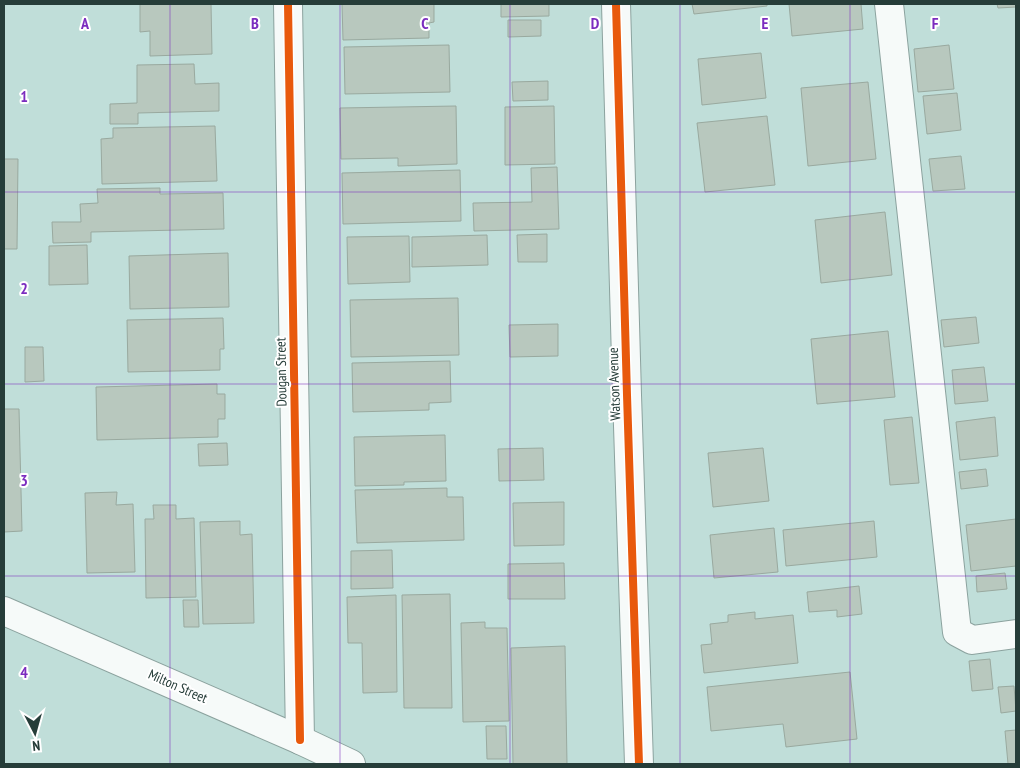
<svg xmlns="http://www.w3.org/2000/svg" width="1020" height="768" viewBox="0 0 1020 768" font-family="'PT Sans Narrow',sans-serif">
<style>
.building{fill:#b8c8be;stroke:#99a99f}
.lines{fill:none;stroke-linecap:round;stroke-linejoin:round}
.minor-casing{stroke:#8ba29e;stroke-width:30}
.secondary-casing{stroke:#8ba29e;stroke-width:30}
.minor{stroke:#f6faf9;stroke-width:28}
.secondary{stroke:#f6faf9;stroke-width:28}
.cycleway-casing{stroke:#fff;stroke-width:11}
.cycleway{stroke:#e8590c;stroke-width:8}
.grid{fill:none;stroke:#7b2cbf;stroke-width:1;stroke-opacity:0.55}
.labels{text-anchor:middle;stroke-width:4;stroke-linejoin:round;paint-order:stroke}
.street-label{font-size:14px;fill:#263d39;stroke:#fff}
.grid-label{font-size:16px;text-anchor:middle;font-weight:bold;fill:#7b2cbf;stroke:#fff;stroke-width:4;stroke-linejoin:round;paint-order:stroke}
</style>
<rect width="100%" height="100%" fill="#c0ded9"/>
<g class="building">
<polygon points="140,4 211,4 212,54 150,56 150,31 140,32"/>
<polygon points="342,4 434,4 434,22 429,23 429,38 343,40"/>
<polygon points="501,4 549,4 549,16 501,17"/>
<polygon points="692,4 767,4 767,6 694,14"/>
<polygon points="789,4 861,4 863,29 792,36"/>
<polygon points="997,4 1016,4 1016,7 998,8"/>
<polygon points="508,20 541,20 541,36 508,37"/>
<polygon points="449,45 450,92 345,94 344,47"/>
<polygon points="949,45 954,89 918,92 914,49"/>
<polygon points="761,53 766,98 702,105 698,59"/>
<polygon points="194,64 195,84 219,83 219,111 138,113 138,124 110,124 110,104 137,103 137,65"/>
<polygon points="548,81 548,100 513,101 512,82"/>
<polygon points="868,82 876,159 808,166 801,88"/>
<polygon points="957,93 961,130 927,134 923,96"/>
<polygon points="456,106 457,164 398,166 398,158 341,159 340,108"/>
<polygon points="554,106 555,164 505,165 505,107"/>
<polygon points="767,116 775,185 705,192 697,123"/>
<polygon points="215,126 217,181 102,184 101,139 113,138 113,128"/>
<polygon points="961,156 965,189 933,191 929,159"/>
<polygon points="4,159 18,159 17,249 4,249"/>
<polygon points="557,167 559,229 474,231 473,203 532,202 531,168"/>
<polygon points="460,170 461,221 343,224 342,173"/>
<polygon points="160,188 160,194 223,193 224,229 91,232 91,242 53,243 52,222 81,222 80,204 98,203 97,189"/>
<polygon points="885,212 892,275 821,283 815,220"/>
<polygon points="547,234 547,262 518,262 517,235"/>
<polygon points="487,235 488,265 412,267 412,237"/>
<polygon points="409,236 410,282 348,284 347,237"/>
<polygon points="87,245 88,284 49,285 49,246"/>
<polygon points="228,253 229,307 130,309 129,256"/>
<polygon points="458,298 459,355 351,357 350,300"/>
<polygon points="976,317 979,343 944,347 941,320"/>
<polygon points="223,318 224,349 220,349 220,370 128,372 127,320"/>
<polygon points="558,324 558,356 510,357 509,325"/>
<polygon points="888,331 895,397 817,404 811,339"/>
<polygon points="25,347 43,347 44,381 25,382"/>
<polygon points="450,361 451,402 429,403 429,410 353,412 352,363"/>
<polygon points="984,367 988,401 955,404 952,370"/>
<polygon points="217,384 217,394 225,394 225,419 218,419 218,437 97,440 96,387"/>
<polygon points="4,409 19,409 22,531 4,532"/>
<polygon points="912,417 919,483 890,485 884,420"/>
<polygon points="995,417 998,456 960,460 956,422"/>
<polygon points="445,435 446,481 404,482 404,485 355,486 354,437"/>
<polygon points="227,443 228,465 199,466 198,444"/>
<polygon points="543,448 544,480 499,481 498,449"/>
<polygon points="763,448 769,501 713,507 708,453"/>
<polygon points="986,469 988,486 961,489 959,472"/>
<polygon points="447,488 447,497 463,497 464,540 357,543 355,490"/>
<polygon points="117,492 116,505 133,504 135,572 87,573 85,493"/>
<polygon points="564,502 564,545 514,546 513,503"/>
<polygon points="153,505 176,505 176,519 194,518 196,597 146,598 145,519 154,519"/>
<polygon points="1016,519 1016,566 971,571 966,525"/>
<polygon points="240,521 240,535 252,534 254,623 203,624 200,522"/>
<polygon points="874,521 877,557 786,566 783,530"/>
<polygon points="774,528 778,572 714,578 710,535"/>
<polygon points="392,550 393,588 351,589 351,551"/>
<polygon points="564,563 565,599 508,599 508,564"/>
<polygon points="1005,573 1007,589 977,592 976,576"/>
<polygon points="859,586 862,614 837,617 837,610 809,612 807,592"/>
<polygon points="450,594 452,708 404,708 402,595"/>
<polygon points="396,595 397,692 363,693 362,643 348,643 347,597"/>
<polygon points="183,600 198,600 199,627 184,627"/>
<polygon points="755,612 755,619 793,615 798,663 704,673 701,645 712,644 710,624 728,622 728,615"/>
<polygon points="485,622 485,628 507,628 509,721 463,722 461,623"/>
<polygon points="565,646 567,764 513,764 511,648"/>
<polygon points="990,659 993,689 972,691 969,661"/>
<polygon points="850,672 857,739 786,747 783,724 711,731 707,687"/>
<polygon points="1014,686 1016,711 1001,713 998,687"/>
<polygon points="486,726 506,726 507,759 487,759"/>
<polygon points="1016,730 1016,764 1008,764 1005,731"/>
</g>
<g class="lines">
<g class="minor-casing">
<g id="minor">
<polyline points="288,4 300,740"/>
<polyline points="616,4 627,395 639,764"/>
<polyline points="889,4 957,632 972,640 1016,634"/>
</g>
</g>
<g class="secondary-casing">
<polyline id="secondary" points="4,611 300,740 351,764"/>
</g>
<use href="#minor" class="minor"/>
<use href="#secondary" class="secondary"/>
<g class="cycleway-casing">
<g id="cycleway">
<polyline points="288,4 300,740"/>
<polyline points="616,4 627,395 639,764"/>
</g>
</g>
<use href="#cycleway" class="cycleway"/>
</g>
<path class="grid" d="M170,4v760M340,4v760M510,4v760M680,4v760M850,4v760M4,192h1012M4,384h1012M4,576h1012"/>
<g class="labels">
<g class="street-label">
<text transform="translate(281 372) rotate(-91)" y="5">Dougan Street</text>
<text transform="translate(614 384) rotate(-92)" y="5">Watson Avenue</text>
<text transform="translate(178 686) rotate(24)" y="5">Milton Street</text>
</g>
</g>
<g class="grid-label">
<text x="85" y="29">A</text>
<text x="255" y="29">B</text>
<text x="425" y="29">C</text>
<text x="595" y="29">D</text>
<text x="765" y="29">E</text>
<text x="935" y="29">F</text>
<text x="24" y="102">1</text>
<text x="24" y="294">2</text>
<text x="24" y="486">3</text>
<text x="24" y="678">4</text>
</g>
<rect width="1020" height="768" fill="none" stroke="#263d39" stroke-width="10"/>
<g transform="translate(35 733) rotate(174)" stroke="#ffffff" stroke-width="4" paint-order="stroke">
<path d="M0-4L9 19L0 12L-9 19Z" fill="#263d39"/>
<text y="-8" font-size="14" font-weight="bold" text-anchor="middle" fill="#263d39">N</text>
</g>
</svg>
